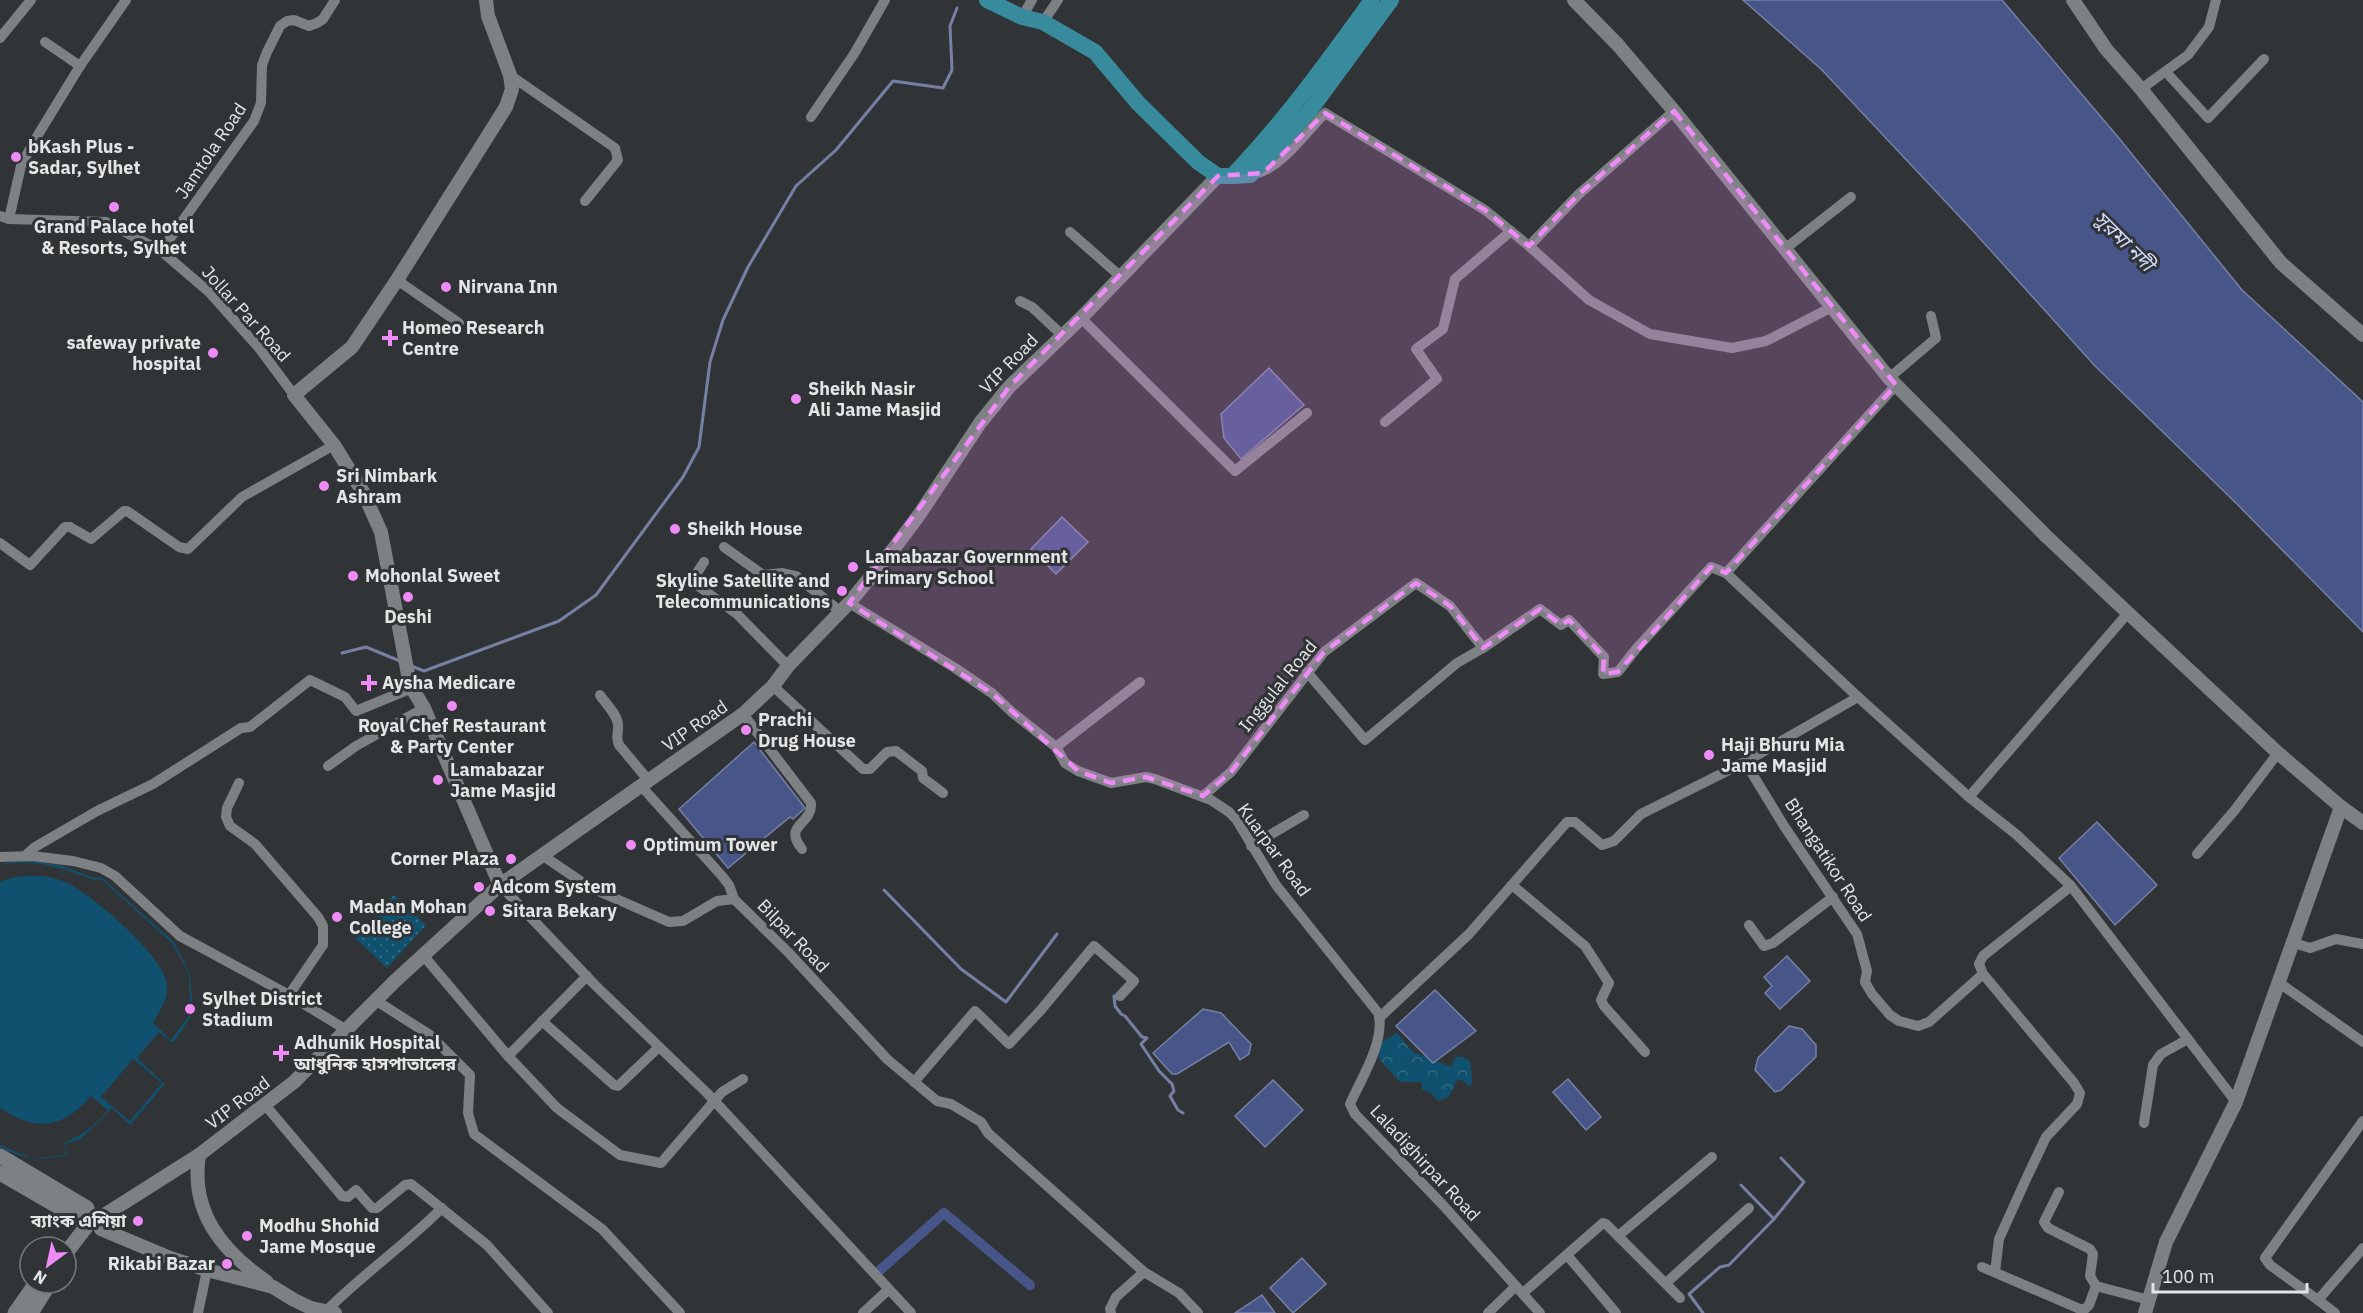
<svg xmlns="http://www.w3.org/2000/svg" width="2363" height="1313" viewBox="0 0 2363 1313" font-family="'IBM Plex Sans','Noto Sans Bengali',sans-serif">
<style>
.grass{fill:url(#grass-dots)}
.forest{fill:url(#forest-crowns)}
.garden{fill:#10516f;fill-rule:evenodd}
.water{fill:#475589;stroke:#7680a5;stroke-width:1.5}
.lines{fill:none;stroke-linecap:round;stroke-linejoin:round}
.stream{stroke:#7680a5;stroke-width:3}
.canal{stroke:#475589;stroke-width:10}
.minor{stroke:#7e8184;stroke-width:10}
.tertiary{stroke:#7e8184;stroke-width:14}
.secondary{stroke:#7e8184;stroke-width:15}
.primary{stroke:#378b9c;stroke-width:16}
.marked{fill:#ef8bf6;fill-opacity:0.2;stroke:#ef8bf6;stroke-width:4.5;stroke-dasharray:12 8;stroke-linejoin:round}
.poi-dot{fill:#ef8bf6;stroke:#313436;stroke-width:2}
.labels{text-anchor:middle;stroke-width:6;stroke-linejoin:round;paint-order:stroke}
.poi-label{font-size:18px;font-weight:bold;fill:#e3e5e6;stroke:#313436;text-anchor:start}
.street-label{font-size:18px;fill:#e3e5e6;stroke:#313436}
.water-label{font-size:20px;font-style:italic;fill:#cfdafb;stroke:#313436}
</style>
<defs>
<pattern id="grass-dots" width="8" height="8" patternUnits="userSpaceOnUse" patternTransform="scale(1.5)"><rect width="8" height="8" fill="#10516f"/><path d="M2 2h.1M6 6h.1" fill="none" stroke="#336a84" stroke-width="1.8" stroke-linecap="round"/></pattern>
<pattern id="forest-crowns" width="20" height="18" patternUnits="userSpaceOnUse" patternTransform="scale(1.5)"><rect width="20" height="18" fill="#10516f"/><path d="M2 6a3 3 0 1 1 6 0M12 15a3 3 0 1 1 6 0" fill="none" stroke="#336a84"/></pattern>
</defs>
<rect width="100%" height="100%" fill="#313436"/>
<polygon class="grass" points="394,895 426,925 387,968 355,938"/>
<polygon class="forest" points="1397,1033 1413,1052 1452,1067 1455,1057 1463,1057 1470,1061 1472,1079 1471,1087 1462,1080 1457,1080 1449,1097 1438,1101 1431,1093 1423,1090 1421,1082 1400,1082 1379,1059 1379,1044"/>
<path class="garden" d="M18,859l41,6 36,13 6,-1 73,65 12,24 4,10 2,25 -2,17 -17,25 -14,-11 -22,26 28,26 -35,41 -18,-17 -31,31 -16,5 2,11c-33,5 -36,7 -67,-8v-2l33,14 33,-5 -2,-11c19,-8 32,-18 44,-33l-17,-14c-28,33 -55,36 -91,12v-226c18,-8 45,-8 63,-1 26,10 98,73 103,100 4,17 -5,27 -13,42l18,17 17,-23 2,-17 -1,-23 -4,-11 -13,-23 -71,-64 -6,1c-31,-11 -62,-23 -95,-15zM133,1059l29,24 -32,38 -29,-24z"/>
<g class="water">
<polygon points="1743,0 2002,0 2118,137 2242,290 2363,402 2363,632 2237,504 2095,366 1974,232 1822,70"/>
<polygon points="1269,368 1304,405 1241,459 1224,438 1221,414"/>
<polygon points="1062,517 1088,542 1056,574 1031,549"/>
<polygon points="754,742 805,808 793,819 790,817 728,868 679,809"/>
<polygon points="2097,822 2157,885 2115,925 2059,858"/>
<polygon points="1787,956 1810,981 1780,1009 1765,993 1772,986 1764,977"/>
<polygon points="1435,990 1476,1031 1433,1063 1396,1026"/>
<polygon points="1203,1009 1221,1013 1251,1044 1249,1054 1240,1060 1229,1042 1177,1074 1172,1074 1153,1053"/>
<polygon points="1789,1026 1802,1029 1816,1045 1816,1057 1781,1090 1775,1092 1755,1070 1758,1058"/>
<polygon points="1568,1079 1601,1117 1586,1130 1553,1092"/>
<polygon points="1273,1080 1303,1110 1265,1147 1235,1116"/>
<polygon points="1302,1258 1326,1284 1293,1313 1270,1288"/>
<polygon points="1262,1295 1275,1313 1235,1313"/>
</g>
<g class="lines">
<g class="stream">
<polyline points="342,653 366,647 400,661"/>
<polyline points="411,666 424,671 559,621 596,595 683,477 699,447 710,362 723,320 748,267 796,186 836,150 893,81 943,88 952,70 950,26 957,8"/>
<polyline points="884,890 961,969 1006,1002 1057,934"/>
<polyline points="1114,996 1115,1006 1121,1014 1125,1016 1142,1037 1147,1038 1141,1044 1159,1071 1172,1084 1174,1091 1170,1096 1178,1110 1183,1113"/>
<polyline points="1741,1185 1774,1219 1804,1182 1781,1158"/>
<polyline points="1703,1313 1689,1294 1720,1267 1729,1265 1774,1219"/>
</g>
<polyline class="canal" points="879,1271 944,1213 1030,1285"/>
<g class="minor">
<polyline points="1022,17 1032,0"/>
<polyline points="1043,22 1058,0"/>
<polyline points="0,38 31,0"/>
<polyline points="45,42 80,66"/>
<polyline points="2166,72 2208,118 2264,59"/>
<polyline points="510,75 615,148 618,160 585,201"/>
<polyline points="2141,89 2188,55 2209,27 2216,0"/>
<polyline points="811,117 854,54 885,0"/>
<path d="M1253,174c26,-3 53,-42 72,-61l160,97 44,36 60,54 61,34 82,14 34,-7 66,-34"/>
<polyline points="0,216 9,219 106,222 161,251 209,292 259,348 294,395"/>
<polyline points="9,219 21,166 33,143 80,66 126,0"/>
<polyline points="1070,232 1120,276"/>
<polyline points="1529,246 1579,194 1674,111"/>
<polyline points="1786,248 1851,197"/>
<polyline points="161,251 254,121 261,103 262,65 267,52 280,26 287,21 294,20 309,26 317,23 323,19 335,0"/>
<polyline points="397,280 459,323"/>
<polyline points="1020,301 1032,307 1062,335"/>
<polyline points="1081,318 1235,471 1307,413"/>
<polyline points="1889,378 1936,338 1931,316"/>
<polyline points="1385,422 1437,379 1416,349 1443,329 1455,279 1511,231"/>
<polyline points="0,543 30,565 65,527 70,527 91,539 124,511 127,511 179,547 188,549 242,497 334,445"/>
<polyline points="724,547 763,575 783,573 796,576 841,612"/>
<polyline points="704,562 693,579 694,583 737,614 788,666"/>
<polyline points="1726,573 1896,385"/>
<path d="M849,603l106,65 38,26 20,19 43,34 9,16 13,8 33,12 35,-6 9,2 56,21 18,12 7,7 40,66 103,129c5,30 -17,63 -29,90l5,10 87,90 98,109"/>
<polyline points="1307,672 1365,740 1457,663 1483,648 1540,609 1561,625 1569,620 1604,657 1603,674 1618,672 1636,649 1711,567 1726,573 1858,697 1969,797 2017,835 2071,886 2236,1102"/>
<polyline points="773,686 863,769 870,769 887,752 896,751 922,771 923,778 943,793"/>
<path d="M600,695c5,8 18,20 18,30 1,9 -3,11 1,20l30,36"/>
<path d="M743,714l68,89c2,22 -29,21 -9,46"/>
<polyline points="1056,747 1140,682"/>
<polyline points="1745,762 1784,826 1857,934 1867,971 1865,982 1872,994 1890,1015 1899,1021 1918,1026 1929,1022 1983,974"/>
<polyline points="328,766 356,746 424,708"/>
<polyline points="239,783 227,808 226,817 230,826 255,844 318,917 323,926 323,945 289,995"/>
<polyline points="642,787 722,876 729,885 734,899"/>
<polyline points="1203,796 1231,772 1324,652 1416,583 1450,606 1483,648"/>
<polyline points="1969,797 2128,613"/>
<polyline points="1251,846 1304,815"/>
<polyline points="2197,854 2234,811 2278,753"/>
<polyline points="542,855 589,887 669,922 683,921 717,901 734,899 788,952 887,1059 937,1101 951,1104 981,1122 988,1133 1144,1272 1179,1293 1198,1313"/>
<polyline points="25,856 35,847 97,811 153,784 241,728 250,727 310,680 345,697 356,711 412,688"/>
<polyline points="0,857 32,856 73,861 101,868 115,876 180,936 289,995 345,1029"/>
<polyline points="500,885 595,985 707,1093 911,1313"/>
<polyline points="1512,885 1585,946 1609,983 1601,1000 1604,1006 1645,1052"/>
<polyline points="1749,925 1764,946 1773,943 1833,897"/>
<polyline points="2291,942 2310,948 2336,939 2363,944"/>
<polyline points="423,955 508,1056 557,1108 620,1155 661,1163 722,1092 743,1079"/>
<polyline points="2278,982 2363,1042"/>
<polyline points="375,1000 430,1035 470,1075 468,1113 474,1134 602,1229 680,1313"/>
<polyline points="1379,1018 1469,934 1567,822 1575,822 1602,845 1614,841 1641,814 1745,762 1858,697"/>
<polyline points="542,1021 614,1085 618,1086 659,1047"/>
<polyline points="508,1056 587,976"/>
<polyline points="914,1082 975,1011 1009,1044 1040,1011 1094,946 1134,981 1120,996"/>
<polyline points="266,1106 342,1196 348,1197 356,1190 372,1208 377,1208 405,1185 411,1184 487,1245 548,1313"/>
<polyline points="2144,1123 2153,1065 2161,1054 2188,1039"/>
<polyline points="2059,1192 2044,1222 2048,1228 2090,1249 2093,1254 2090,1276 2096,1286 2149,1300"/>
<polyline points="1618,1236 1680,1298"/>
<polyline points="1567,1255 1616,1313"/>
<polyline points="1982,1267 2080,1309 2085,1309 2089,1305 2096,1286"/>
<polyline points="1995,1272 1999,1239 2027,1177 2046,1137 2077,1104 2080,1093 2074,1083 1983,974 1979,964 1983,956 2071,886"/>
<polyline points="1666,1283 1749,1208"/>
<polyline points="1523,1293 1603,1223 1606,1224 1618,1236 1712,1157"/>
<polyline points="2318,1300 2270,1265 2265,1258 2363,1121"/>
<path d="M326,1311c37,-37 79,-66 116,-103"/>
<polyline points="198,1313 207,1270"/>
<polyline points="863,1313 888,1290"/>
<polyline points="1111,1313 1110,1309 1116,1297 1144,1272"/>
<polyline points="1488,1313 1516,1286"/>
<polyline points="2335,1313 2318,1300 2363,1248"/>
</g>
<g class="tertiary">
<polyline points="486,0 488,16 510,75 512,89 506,107 397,280 352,347 294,395 334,445 363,492 381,532 410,685 424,708 500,885"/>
<polyline points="1574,0 1618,45 1674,111 1889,378 2046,536 2128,613 2278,753 2341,807 2236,1102 2166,1242 2145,1313"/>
<polyline points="2073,0 2106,49 2141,89 2281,263 2363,335"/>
<polyline points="2341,807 2363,823"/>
<path d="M199,1155c-9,57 23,96 68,127"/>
<polyline points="106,1214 199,1155 294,1082 395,981 500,885 743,714 773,686 788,666 849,603 892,551 919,515 980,423 1009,387 1081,318 1218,176"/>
<polyline points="101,1229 170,1258 207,1270 273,1287 294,1300 311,1308 335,1313"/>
</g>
<g class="secondary">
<polyline points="0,1156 87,1208"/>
<polyline points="0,1173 83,1221"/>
<polyline points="66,1253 86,1227"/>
<polyline points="15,1313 36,1283"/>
<polyline points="31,1313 50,1283"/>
</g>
<g class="primary">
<polyline points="987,0 1022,17 1043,22 1095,52 1138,103 1198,162 1218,176 1232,176 1250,175 1274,151 1311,109 1391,0"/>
<path d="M1232,176c52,-54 96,-115 140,-176"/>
</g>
</g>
<path class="marked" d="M1674,111l222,274 -170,188 -15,-6 -93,105 -15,2 1,-17 -35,-37 -8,5 -21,-16 -57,39 -33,-42 -34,-23 -92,69 -93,120 -28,24 -57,-19 -35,6 -33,-12 -85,-77 -144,-91 160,-216 209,-211 45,-3 62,-60 160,97 44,36 50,-52z"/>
<g class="poi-dot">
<circle cx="16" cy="157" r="6"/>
<circle cx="114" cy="207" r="6"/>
<circle cx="446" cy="287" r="6"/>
<path d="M387 329h6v6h6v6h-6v6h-6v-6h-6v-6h6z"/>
<circle cx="213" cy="353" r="6"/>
<circle cx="796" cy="399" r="6"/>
<circle cx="324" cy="486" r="6"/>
<circle cx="675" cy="529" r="6"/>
<circle cx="853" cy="567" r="6"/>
<circle cx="353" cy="576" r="6"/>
<circle cx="842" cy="591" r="6"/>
<circle cx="408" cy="597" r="6"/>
<path d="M366 674h6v6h6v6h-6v6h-6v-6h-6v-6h6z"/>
<circle cx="452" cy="706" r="6"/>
<circle cx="746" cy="730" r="6"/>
<circle cx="1709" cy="755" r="6"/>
<circle cx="438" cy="780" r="6"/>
<circle cx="631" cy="845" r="6"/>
<circle cx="511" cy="859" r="6"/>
<circle cx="479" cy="887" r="6"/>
<circle cx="490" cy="911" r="6"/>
<circle cx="337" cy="917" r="6"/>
<circle cx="190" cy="1009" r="6"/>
<path d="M278 1044h6v6h6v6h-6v6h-6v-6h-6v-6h6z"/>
<circle cx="138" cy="1221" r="6"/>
<circle cx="247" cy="1236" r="6"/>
<circle cx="227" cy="1264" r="6"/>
</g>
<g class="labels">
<g class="poi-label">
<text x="28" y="153">bKash Plus -<tspan x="28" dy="21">Sadar, Sylhet</tspan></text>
<text x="114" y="233" text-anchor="middle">Grand Palace hotel<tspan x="114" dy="21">&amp; Resorts, Sylhet</tspan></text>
<text x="458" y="293">Nirvana Inn</text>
<text x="402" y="334">Homeo Research<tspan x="402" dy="21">Centre</tspan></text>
<text x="201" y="349" text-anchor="end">safeway private<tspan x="201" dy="21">hospital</tspan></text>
<text x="808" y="395">Sheikh Nasir<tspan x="808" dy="21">Ali Jame Masjid</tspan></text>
<text x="336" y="482">Sri Nimbark<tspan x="336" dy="21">Ashram</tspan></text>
<text x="687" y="535">Sheikh House</text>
<text x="865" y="563">Lamabazar Government<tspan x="865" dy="21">Primary School</tspan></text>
<text x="365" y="582">Mohonlal Sweet</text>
<text x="830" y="587" text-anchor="end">Skyline Satellite and<tspan x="830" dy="21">Telecommunications</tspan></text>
<text x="408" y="623" text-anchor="middle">Deshi</text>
<text x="382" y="689">Aysha Medicare</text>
<text x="758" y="726">Prachi<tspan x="758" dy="21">Drug House</tspan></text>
<text x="452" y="732" text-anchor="middle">Royal Chef Restaurant<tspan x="452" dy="21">&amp; Party Center</tspan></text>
<text x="1721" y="751">Haji Bhuru Mia<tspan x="1721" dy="21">Jame Masjid</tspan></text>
<text x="450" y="776">Lamabazar<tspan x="450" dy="21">Jame Masjid</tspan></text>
<text x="643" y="851">Optimum Tower</text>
<text x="499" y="865" text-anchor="end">Corner Plaza</text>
<text x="491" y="893">Adcom System</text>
<text x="349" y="913">Madan Mohan<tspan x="349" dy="21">College</tspan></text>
<text x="502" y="917">Sitara Bekary</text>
<text x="202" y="1005">Sylhet District<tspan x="202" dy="21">Stadium</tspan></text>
<text x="294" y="1049">Adhunik Hospital<tspan x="294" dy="21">আধুনিক হাসপাতালের</tspan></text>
<text x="126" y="1227" text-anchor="end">ব্যাংক এশিয়া</text>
<text x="259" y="1232">Modhu Shohid<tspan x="259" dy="21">Jame Mosque</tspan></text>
<text x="215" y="1270" text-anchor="end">Rikabi Bazar</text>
</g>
<g class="street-label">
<text transform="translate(211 151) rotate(-56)" y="6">Jamtola Road</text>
<text transform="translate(246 314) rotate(48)" y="6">Jollar Par Road</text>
<text transform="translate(1009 364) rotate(-46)" y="6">VIP Road</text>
<text transform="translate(1278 686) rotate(-51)" y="6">Inggulal Road</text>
<text transform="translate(695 726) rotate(-35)" y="6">VIP Road</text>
<text transform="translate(1274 850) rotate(54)" y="6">Kuarpar Road</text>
<text transform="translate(1828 860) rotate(57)" y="6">Bhangatikor Road</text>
<text transform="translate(793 936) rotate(46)" y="6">Bilpar Road</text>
<text transform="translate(238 1103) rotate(-37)" y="6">VIP Road</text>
<text transform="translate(1425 1163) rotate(47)" y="6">Laladighirpar Road</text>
</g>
<g class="water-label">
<text transform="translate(2124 241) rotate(45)" y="7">সুরমা নদী</text>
</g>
</g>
<g transform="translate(48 1265) rotate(213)"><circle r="28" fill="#313436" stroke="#787b7c" stroke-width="1.5"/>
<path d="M0-4.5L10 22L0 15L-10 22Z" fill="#ef8bf6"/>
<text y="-9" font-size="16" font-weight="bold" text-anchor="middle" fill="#e3e5e6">N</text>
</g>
<path d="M2153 1283v9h154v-9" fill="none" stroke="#e3e5e6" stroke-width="3"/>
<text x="2162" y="1283" font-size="18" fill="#e3e5e6" stroke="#313436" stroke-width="4.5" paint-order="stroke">100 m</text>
</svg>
